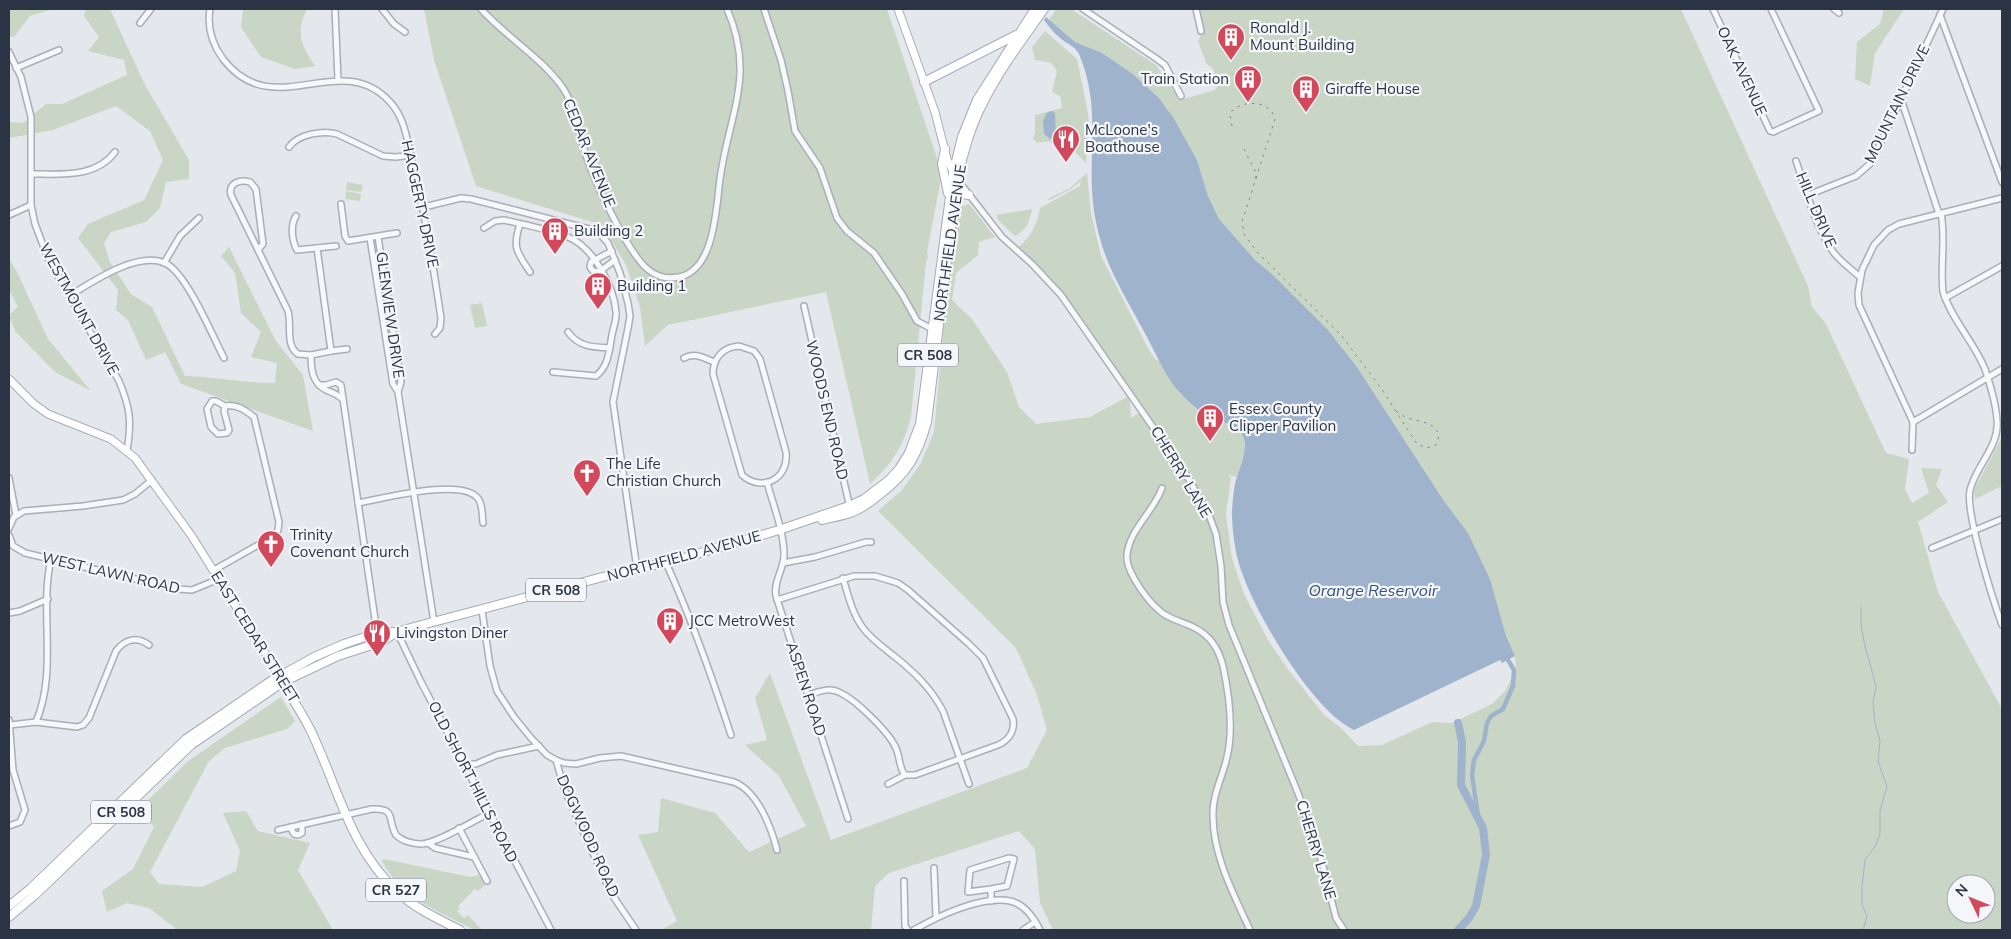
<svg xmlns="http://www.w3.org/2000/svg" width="2011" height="939" viewBox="0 0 2011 939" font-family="Mulish,sans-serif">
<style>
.green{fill:#c9d6c5;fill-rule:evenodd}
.water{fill:#9fb4cc}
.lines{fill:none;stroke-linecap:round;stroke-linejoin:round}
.stream{stroke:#9fb4cc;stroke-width:1}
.canal{stroke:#9fb4cc;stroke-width:4.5}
.river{stroke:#9fb4cc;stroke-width:8}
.minor-casing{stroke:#a9aeb7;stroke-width:8}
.secondary-casing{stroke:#a9aeb7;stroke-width:9}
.primary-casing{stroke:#a3abb8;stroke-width:10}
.minor{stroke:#f7f8fa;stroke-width:5}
.secondary{stroke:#fff;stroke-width:7}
.primary{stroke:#fff;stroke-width:8}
.rail{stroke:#7d8696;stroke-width:1;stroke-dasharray:2.5 5;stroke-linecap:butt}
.labels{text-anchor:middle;stroke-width:4.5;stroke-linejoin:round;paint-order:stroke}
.shield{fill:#f4f6f9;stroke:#676e7b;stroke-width:1}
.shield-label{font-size:14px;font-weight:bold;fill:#2b3445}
.poi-label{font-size:15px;fill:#2b3445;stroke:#f4f6f9;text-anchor:start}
.street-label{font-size:15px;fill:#2b3445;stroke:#f4f6f9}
.water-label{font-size:16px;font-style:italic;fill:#34527a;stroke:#f4f6f9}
</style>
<rect width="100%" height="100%" fill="#e4e7ec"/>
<g class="green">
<polygon points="9,9 53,9 30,16 14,37 9,36"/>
<path d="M86,9h24l35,76 44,75v19l-23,3 -6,26 -14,14 -35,10 -7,11 6,19 21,32 21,13 33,69c30,1 59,7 90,7l2,-20 -26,-6 10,-25 -20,-19 -6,-40 -14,-17 8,-9 47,94 27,34 10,56 -132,-47 -16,-32 -19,8 -18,-40 -12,-10 2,-20 -40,-52 10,-14 56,-24 19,-40 -13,-29 -34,-25 -63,24 -44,8v-16l14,1 23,-19h16l65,-29 -3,-15 -36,-9 11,-14 -15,-21z"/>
<path d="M243,9h64c-12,24 -6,36 8,57l-20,3 -34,-12 -20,-30z"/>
<path d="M424,9h463l55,164 -15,79 1,5 -2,5 -15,155c-7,28 -19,47 -41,67l-44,-192 -158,33 -23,21 -5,-39 -14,-42 -24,-40 -126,-39 -42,-126z"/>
<path d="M1056,9h15l85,56 24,35 35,-10 3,-4 -5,-17 -7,-6 -8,-22 6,-12 -5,-20h482l127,277 4,21 14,17 60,129 23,6 -4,30 7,14 17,-10 -8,-25 21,1 -6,16 12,17 -30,20 20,70 64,117v221h-949l-13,-27 -5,-54 -16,-18 -130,42 -14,13 -4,44h-210l16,-9 -39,-86 20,-3 3,-34 54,15 34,39 57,-26 -27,-50 -34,-31 22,-5 -12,-42 15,-25 61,167 196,-72 20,-38 -10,-35 -21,-47 -138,-137 24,-21 19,-27 13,-31 19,-206 7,-19 9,-3 26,33 -16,5 -1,13 -22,18 -4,27 20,19 35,53 12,35 17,17 54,-7 37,-20 3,6 1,15 14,-9 -87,-122 -10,-12 -30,-27c13,-12 19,-23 22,-40l40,-22 1,-5 -10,8 -21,11 -3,-1 23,-11 17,-15 4,40 10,43 48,94 7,10 4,1c9,17 18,33 34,46 13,9 42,15 49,29 5,13 -3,28 -6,41l-9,-2 3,3 -5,36 6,45 12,35 24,46 19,28 37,47 17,13 17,18 24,-1 50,-23 20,1 40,-19 13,-13 11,-21 -1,-14 -10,-20 -15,-57 -22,-46 -24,-32 -87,-134 -29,-37 -56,-56 -17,-14 -36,-41 -11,-23 -11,-36 -30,-52 -15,-17 -19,-17 -31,-21 -27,-11 -26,-22zM1956,884h30v30h-30z"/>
<polygon points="1884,9 1904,9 1875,53 1870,86 1855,79 1857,42 1880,24"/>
<polygon points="1045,31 1077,59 1088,113 1089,133 1086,163 1076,153 1076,140 1068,135 1061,135 1055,145 1049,141 1037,143 1033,139 1035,133 1035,115 1062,108 1060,96 1052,92 1057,71 1051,63 1035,60 1032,47"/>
<polygon points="347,182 363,185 361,192 346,190"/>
<polygon points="346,191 361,194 360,201 345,199"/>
<path d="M1032,209c-2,13 -6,21 -17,27l-16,-15 -3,-6z"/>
<polygon points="9,259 17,272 48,339 91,391 55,372 15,331 9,315 18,307 9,290"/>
<polygon points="482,303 487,326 475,328 470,305"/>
<polygon points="2002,433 2002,486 1975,499 1974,490 2001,439"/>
<polygon points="281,697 295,721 287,729 225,748 209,761 150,872 159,884 202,887 236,871 240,851 223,813 246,811 258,831 310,843 298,870 333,930 174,930 175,928 149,908 127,903 107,912 102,891 133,869 154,827 138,810 188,761"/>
<path d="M384,859l86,18 10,-2 5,10 -7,6 -3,-2 -17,17 2,3 -3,2 7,7 4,-3 14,15h-7c-34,-17 -75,-33 -93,-69z"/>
</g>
<g class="water">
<path d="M1046,17l29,25 27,11 31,21 26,24 14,19 24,43 11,36 11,23 36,41 17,14 56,56 29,37 87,134 24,32 22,46 16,57 9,20 -13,7 -2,-3 -146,70c-40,-18 -95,-111 -110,-152 -8,-19 -11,-40 -12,-61 0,-11 1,-22 3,-33 3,-14 14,-34 8,-48 -6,-13 -24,-14 -35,-20 -10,-6 -18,-12 -26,-21 -15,-15 -24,-37 -34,-56 -12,-23 -26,-46 -37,-70 -11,-25 -18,-52 -19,-80 -2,-47 7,-88 -13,-135 -4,-8 -12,-10 -19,-16 -6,-5 -11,-11 -16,-18z"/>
<polygon points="1051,111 1055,113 1056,137 1050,139 1044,134 1043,121 1047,113"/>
</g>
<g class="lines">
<polyline class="stream" points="1861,607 1861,626 1865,646 1876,686 1873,702 1875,724 1880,740 1878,761 1887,787 1880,810 1880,833 1876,845 1865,860 1862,886 1862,905 1867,916 1863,930"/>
<polyline class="canal" points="1478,816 1472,775 1474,760 1484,741 1487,723 1491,716 1503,709 1513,686 1514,670 1508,660"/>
<polyline class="river" points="1458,723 1462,742 1461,785 1483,828 1486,855 1476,906 1469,918 1458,930"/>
<g class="minor-casing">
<g id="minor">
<path d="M210,9c-3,18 2,35 13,50 51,66 117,-12 167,43 15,16 17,38 22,59 13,52 21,104 29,157l-1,10 -5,6"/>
<polyline points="335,9 338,80"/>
<polyline points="382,9 394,24 405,32"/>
<path d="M481,9c25,28 60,48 82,79 13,20 16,43 22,64 8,26 44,105 65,119 8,6 19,8 29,6 36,-7 37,-69 41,-98 9,-65 36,-104 7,-170"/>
<polyline points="764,9 781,60 788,91 795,131 820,168 837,218 847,231 874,253 902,294 917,321 932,329"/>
<polyline points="1083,9 1157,59 1165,65 1181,96"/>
<polyline points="1196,9 1201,31"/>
<polyline points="1713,9 1770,131 1773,132 1819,111 1771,9"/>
<polyline points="1834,9 1839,13"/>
<polyline points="1940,15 2002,182"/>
<polyline points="140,23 151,9"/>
<path d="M9,52l12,25 10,40v88l4,19 14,37 70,120c11,26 13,41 8,69"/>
<polyline points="16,68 59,50"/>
<polyline points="1901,99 1939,214"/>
<path d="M289,147c9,-13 34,-17 48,-13l46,22 13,1 15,-2"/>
<path d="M1796,161c9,26 21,71 38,92 7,9 17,16 26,24"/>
<path d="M32,174c29,0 64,4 83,-22"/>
<polyline points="957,179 1002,237 1032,264 1061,295 1187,476 1209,515 1216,534 1221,566 1223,602 1229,625 1298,793 1320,855 1336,918 1344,930"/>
<polyline points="1808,195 1856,176 1871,163 1943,9"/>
<polyline points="341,204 345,236 348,241 397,233"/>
<polyline points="424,207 461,198 471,199 589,229 599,233 608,243 620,273 628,303 630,316 628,328 613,402 637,569"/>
<path d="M1941,213c5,26 -1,53 2,79 9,28 31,50 42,77 5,15 11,35 12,51 3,26 -21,45 -27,70 -5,22 23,110 32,135"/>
<polyline points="9,215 31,205"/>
<path d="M296,216c-6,9 -4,25 1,34l39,-4"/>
<path d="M520,224c-8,24 -3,28 10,48"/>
<path d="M484,228l11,-7 9,-1c21,5 44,9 64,17 25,10 46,49 48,75 1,7 -3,16 -4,23 -3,15 -3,31 -16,41l-43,-4"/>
<polyline points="378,237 401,382 398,392"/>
<polyline points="370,238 393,384 398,392 434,622"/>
<path d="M317,248l14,103 -20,4c0,14 1,28 15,35 7,3 12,4 17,10"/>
<path d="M258,250l5,-6 -7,-55 -6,-7c-10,-3 -22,1 -19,13l57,116c4,13 -3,35 10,43l13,1"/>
<polyline points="612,251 591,262 590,267 593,271 599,272 615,260"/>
<polyline points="164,263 180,236 199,218"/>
<path d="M69,296c23,-14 68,-45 96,-33 21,9 47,72 59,95"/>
<polyline points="1945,298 2002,266"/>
<polyline points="804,306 850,508"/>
<path d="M568,332c11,15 24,15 42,16"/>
<path d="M739,346l15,5 6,8 26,93c3,27 -24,41 -44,23l-29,-101c0,-16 10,-27 26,-28z"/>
<polyline points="331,351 347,349"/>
<path d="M684,358c11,-6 20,0 30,4"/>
<polyline points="319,385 326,385 336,382 341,385 377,633"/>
<polyline points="1913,422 2002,369"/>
<polyline points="1912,450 1913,422 1859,305 1858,293 1862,270 1874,245 1888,230 1899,224 2002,198"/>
<polyline points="9,478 16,515"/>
<path d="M767,482c6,23 17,49 17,73 0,14 -11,27 -8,41l72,223"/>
<path d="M1162,488c-8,23 -33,42 -35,67 -1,7 4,18 8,25 7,12 15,23 26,32 10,8 23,10 34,16 16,8 24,22 28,38 6,28 11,62 4,91 -4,19 -15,38 -14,59 0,40 21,79 37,114"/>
<path d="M358,503c23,-4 108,-27 121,-3 4,7 3,16 4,23"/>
<polyline points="9,528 14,517 24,511 83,506 123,500 135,494 152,480"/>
<polyline points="9,535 13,546 25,553 178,589 192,590 219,579"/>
<polyline points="1932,548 2002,519"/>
<path d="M666,563c26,56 46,114 65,172"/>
<polyline points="783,563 815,557 866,542 871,542"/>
<path d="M214,570l60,-34 4,-6 1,-8 -25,-105c-9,-7 -17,-13 -29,-11l-9,-5h-4l-5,8 4,18 7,7 9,-1 2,-3 -5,-19 1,-5"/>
<path d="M843,578c5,17 9,35 20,50 8,11 21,20 31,28 20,16 37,32 49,55l26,73"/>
<path d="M777,600l77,-24h21l23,7 10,7 61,54 14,14 30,61c2,12 -4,21 -15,26l-83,30h-10l-17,9"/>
<polyline points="482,610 490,666 497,691 514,717 531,738 547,755 556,760 565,791 611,893 636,930"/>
<polyline points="9,613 20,611 48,599"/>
<polyline points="397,632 421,682 551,930"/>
<path d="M808,695c7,-2 16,-6 23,-5 18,1 56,41 64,56 5,9 4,23 10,29"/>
<polyline points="9,720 13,770 25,810 20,822 9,826"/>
<path d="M36,722c22,-52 3,-110 15,-163"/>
<path d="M10,725l26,-3 41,5 6,-2 6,-7 27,-67c9,-12 21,-15 33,-6"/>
<path d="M556,760l8,3 12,1 24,-6 21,-2 113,26c23,9 37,44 43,68"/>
<polyline points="463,762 470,764 476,764 497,755 539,746"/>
<polyline points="290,827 294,834 298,835 302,833 302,824"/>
<polyline points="459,828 487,881"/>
<path d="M278,830l94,-21c25,-1 15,11 24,26 6,6 17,9 25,9 14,0 53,-23 68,-31"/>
<polyline points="428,843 435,848 474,857"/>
<polyline points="934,868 936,917"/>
<polyline points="904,881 905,926 908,930"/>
<polyline points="991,901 991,889 1007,886 1014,859 1009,858 970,870 968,892 991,889"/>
<path d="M914,930c24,-14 68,-35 96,-29 15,3 24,17 30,29"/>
<polyline points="1023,930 1035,922"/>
</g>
</g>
<g class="secondary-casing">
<g id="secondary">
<polyline points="898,9 935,112 947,159 955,176"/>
<polyline points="9,379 34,404 48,414 111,439 135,458 191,535 279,675"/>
</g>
</g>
<g class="primary-casing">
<g id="primary">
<polyline points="924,82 1016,35"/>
<polyline points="945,149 942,164 948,193"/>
<polyline points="955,196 958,193 969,195"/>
<path d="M822,520c10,-3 21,-4 31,-8 9,-4 18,-10 26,-17 28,-21 39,-40 48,-73l30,-243c7,-26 13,-52 26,-76 17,-34 40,-64 61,-94"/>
<path d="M281,679c9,17 20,32 29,50 27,55 40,121 88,163 18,17 40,27 62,38"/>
<polyline points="9,906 31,888 186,739 271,681 314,657 344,644 377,633 395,632"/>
<polyline points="9,917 36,894 191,745 283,682 338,656 381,642 397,632 414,627 629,570 666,563 779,530 849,506 864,499 889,480 899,469 909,453 920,424 953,174 962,137 977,100 1035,9"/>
</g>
</g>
<use href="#minor" class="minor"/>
<use href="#secondary" class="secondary"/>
<use href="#primary" class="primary"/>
<g class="rail">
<path d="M1232,126l-2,-12c8,-14 40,-16 45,5l-33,103 2,12 13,18 84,83 42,56 34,53 10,4 9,-3 3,-9c-3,-15 -22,-14 -34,-19 -4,-2 -7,-5 -11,-7"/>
<polyline points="1244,149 1255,171 1256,180"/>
</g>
</g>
<defs>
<g id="building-pin" transform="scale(1.4375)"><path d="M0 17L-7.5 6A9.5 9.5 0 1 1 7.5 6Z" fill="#d1495b" stroke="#f4f6f9"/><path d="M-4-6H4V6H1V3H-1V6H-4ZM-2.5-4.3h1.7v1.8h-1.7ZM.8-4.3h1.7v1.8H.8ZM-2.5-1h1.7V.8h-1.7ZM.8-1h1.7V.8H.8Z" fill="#fff"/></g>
<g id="restaurant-pin" transform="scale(1.4375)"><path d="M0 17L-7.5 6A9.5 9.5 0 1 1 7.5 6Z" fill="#d1495b" stroke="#f4f6f9"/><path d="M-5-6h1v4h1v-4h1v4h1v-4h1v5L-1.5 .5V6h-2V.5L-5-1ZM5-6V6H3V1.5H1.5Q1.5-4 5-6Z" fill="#fff"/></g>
<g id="church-pin" transform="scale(1.4375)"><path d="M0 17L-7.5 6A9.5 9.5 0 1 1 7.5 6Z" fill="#d1495b" stroke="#f4f6f9"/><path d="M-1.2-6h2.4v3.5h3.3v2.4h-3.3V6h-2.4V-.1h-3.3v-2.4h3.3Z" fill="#fff"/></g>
</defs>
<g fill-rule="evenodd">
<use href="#building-pin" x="1231" y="37"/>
<use href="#building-pin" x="1248" y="79"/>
<use href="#building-pin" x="1306" y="89"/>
<use href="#restaurant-pin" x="1066" y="139"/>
<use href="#building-pin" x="555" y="231"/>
<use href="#building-pin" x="598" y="286"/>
<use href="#building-pin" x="1210" y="418"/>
<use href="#church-pin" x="587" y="473"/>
<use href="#church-pin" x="271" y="544"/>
<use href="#building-pin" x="670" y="621"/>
<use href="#restaurant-pin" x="377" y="633"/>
</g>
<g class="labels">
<g class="shield">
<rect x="898" y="343.5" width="60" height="23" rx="4"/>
<rect x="526" y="578.5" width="60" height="23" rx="4"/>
<rect x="91" y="800.5" width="60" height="23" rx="4"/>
<rect x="366" y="878.5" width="60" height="23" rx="4"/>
</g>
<g class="shield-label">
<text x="928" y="360">CR 508</text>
<text x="556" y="595">CR 508</text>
<text x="121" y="817">CR 508</text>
<text x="396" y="895">CR 527</text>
</g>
<g class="poi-label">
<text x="1250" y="33">Ronald J.<tspan x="1250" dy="17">Mount Building</tspan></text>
<text x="1229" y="84" text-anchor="end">Train Station</text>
<text x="1325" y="94">Giraffe House</text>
<text x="1085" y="135">McLoone's<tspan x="1085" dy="17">Boathouse</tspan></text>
<text x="574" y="236">Building 2</text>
<text x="617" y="291">Building 1</text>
<text x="1229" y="414">Essex County<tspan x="1229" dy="17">Clipper Pavilion</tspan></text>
<text x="606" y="469">The Life<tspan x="606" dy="17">Christian Church</tspan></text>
<text x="290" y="540">Trinity<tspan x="290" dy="17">Covenant Church</tspan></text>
<text x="689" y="626">JCC MetroWest</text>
<text x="396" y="638">Livingston Diner</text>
</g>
<g class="street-label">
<text transform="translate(1742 71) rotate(65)" y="5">OAK AVENUE</text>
<text transform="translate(1897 104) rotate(-64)" y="5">MOUNTAIN DRIVE</text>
<text transform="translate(589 153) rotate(68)" y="5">CEDAR AVENUE</text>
<text transform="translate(420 204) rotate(78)" y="5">HAGGERTY DRIVE</text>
<text transform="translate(1816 210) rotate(67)" y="5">HILL DRIVE</text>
<text transform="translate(950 243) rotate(-82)" y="5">NORTHFIELD AVENUE</text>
<text transform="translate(79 309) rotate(61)" y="5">WESTMOUNT DRIVE</text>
<text transform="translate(390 315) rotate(82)" y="5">GLENVIEW DRIVE</text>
<text transform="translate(827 410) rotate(77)" y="5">WOODS END ROAD</text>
<text transform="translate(1181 472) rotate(59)" y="5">CHERRY LANE</text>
<text transform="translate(684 556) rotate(-15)" y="5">NORTHFIELD AVENUE</text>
<text transform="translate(111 573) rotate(13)" y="5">WEST LAWN ROAD</text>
<text transform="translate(255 637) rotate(58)" y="5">EAST CEDAR STREET</text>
<text transform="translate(806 689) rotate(72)" y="5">ASPEN ROAD</text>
<text transform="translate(473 782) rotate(63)" y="5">OLD SHORT HILLS ROAD</text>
<text transform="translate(588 836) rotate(66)" y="5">DOGWOOD ROAD</text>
<text transform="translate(1316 850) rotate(73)" y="5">CHERRY LANE</text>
</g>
<g class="water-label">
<text x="1373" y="596">Orange Reservoir</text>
</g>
</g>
<rect width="2011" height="939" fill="none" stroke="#2b3445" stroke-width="20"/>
<g transform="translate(1971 899) rotate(313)"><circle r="24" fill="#f4f6f9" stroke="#a4a8b1"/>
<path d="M0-4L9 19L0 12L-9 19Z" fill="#d1495b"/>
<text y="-8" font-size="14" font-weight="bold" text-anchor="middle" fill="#2b3445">N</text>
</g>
</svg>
